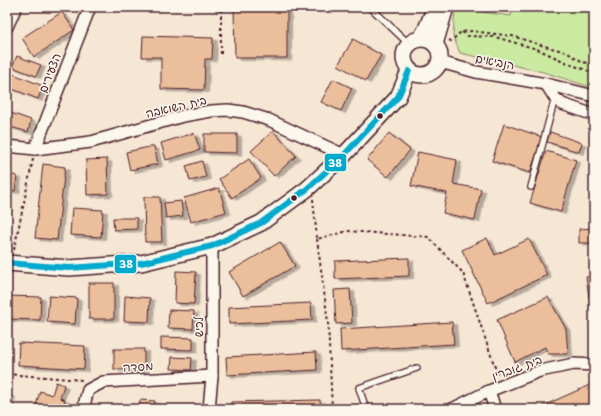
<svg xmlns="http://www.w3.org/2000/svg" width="601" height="416" viewBox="0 0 601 416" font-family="'Playpen Sans','Playpen Sans Hebrew',sans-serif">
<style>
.green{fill:#cae9a1;stroke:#8a8466}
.building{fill:#ecbf9c;stroke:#4a1f2b;filter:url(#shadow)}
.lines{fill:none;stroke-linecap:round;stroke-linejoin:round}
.lane-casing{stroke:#4a1f2b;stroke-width:8}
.street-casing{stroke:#4a1f2b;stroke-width:14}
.secondary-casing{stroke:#4a1f2b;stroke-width:18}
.path{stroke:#4a1f2b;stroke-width:2;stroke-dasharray:3 3;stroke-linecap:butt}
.lane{stroke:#fbf7ec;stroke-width:5.5}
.street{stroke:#fbf7ec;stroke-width:11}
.secondary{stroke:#fbf7ec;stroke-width:15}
.bus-1-casing{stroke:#fbf7ec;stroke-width:9}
.bus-1{stroke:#00a9ce;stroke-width:6}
.bus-dot{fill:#4a1f2b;stroke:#fbf7ec;stroke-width:1.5}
.labels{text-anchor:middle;stroke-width:3;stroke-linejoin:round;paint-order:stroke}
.street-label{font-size:12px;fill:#4a1f2b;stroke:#fbf7ec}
.line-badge{stroke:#fbf7ec;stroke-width:1.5}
.badge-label{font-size:11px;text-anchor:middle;font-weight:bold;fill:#fff}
</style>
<defs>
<filter id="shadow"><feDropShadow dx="4.5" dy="2.5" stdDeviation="0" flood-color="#0004"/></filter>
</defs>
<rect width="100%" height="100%" fill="#f6e6d4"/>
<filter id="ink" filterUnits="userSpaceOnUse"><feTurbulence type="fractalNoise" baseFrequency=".025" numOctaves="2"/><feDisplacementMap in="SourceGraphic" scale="8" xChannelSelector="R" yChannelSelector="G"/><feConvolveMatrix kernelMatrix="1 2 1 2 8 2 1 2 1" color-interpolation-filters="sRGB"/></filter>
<g filter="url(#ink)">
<polygon class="green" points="513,7 594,7 594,88 543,72 460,53 453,36 455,8 511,16"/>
<g class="building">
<polygon points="234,7 287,7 287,58 235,58"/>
<polygon points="62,12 74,30 34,57 22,38"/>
<polygon points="143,36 213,38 212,59 205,59 204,90 161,89 161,57 142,57"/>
<polygon points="353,39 381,55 366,81 338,65"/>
<polygon points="17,56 41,65 36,76 12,67"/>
<polygon points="11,73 43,86 38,99 7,87"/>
<polygon points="333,79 352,88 341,111 321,102"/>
<polygon points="11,113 31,120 28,132 7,126"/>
<polygon points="504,124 542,137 530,173 492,161"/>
<polygon points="273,131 296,156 274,176 251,151"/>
<polygon points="550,132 582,143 579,152 547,142"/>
<polygon points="194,133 200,150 166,160 161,143"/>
<polygon points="389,133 410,150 388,177 367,160"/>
<polygon points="204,134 237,134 237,153 204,152"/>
<polygon points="154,146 158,164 130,170 126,152"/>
<polygon points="546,151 576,160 561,212 530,203"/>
<polygon points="418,152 457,160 453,184 481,189 475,220 443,213 447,193 411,186"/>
<polygon points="107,159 108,194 87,195 86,160"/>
<polygon points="249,159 261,178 232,198 219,179"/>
<polygon points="202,161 206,177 190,181 186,166"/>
<polygon points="43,164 65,167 57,240 35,238"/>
<polygon points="7,174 17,176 15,191 7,190"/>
<polygon points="219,188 226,212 191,222 184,198"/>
<polygon points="144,197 160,197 162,242 145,242"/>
<polygon points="181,201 183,216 166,218 164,203"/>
<polygon points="72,208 103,210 101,237 70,235"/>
<polygon points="113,218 137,218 137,229 114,230"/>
<polygon points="594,228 594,243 579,243 579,229"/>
<polygon points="487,238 495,255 529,239 547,275 488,303 462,250"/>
<polygon points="280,242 295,266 243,296 229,272"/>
<polygon points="409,258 409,276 335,279 335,261"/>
<polygon points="176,271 196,272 194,304 175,303"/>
<polygon points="594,276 594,310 591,310 586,277"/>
<rect x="89" y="283" width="25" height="36"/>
<polygon points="350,289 352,323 336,324 334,290"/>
<polygon points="7,296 41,297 40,320 7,319"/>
<polygon points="49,296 77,298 75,324 47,322"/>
<polygon points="125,296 150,298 149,322 124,321"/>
<polygon points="548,297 566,329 568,354 548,354 545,347 515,362 497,320"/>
<polygon points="311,303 312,320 229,324 229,307"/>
<polygon points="169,310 194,311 193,329 168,328"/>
<polygon points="452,322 454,344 341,351 340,329"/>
<polygon points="161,337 193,338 193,350 161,349"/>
<polygon points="19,343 85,346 84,369 18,365"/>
<rect x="114" y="349" width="30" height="20"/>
<polygon points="316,352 317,370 227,375 226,357"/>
<polygon points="172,357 192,358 191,370 171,369"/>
<polygon points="56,382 64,385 60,398 65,400 63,409 49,409 36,405 40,391 52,395"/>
<polygon points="592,384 594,388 594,408 591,409 536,409"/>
<polygon points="7,394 11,395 7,409"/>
<polygon points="140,400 155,401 154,409 139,409"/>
<polygon points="320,400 321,409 231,409 231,402"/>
</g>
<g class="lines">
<g class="lane-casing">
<g id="lane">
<polyline points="370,7 408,43"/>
<polyline points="531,187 555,98"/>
<polyline points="366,409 359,388 417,368"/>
</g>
</g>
<g class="street-casing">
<g id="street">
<polyline points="7,27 16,7"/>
<polyline points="440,62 476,72 546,84 594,96"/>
<polyline points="546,84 555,98 562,104 594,115"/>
<polyline points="7,146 35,149 91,142 183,116 211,111 228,110 243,112 269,120 344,155"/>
<polyline points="35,149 90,7"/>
<polyline points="489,391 495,409"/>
<polyline points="83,409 88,390 103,382 212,376"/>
<polyline points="209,409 212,376 212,246"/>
<polyline points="452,409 489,391 540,371 574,364 594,365"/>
</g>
</g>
<g class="secondary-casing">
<g id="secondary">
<polyline points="421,38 426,29 435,7"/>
<circle cx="422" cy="57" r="18"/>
<polyline points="435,44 446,7"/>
<polyline points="7,263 69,268 141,263 212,246 261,223 307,189 344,155 398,97 409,71"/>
</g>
</g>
<g class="path">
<polyline points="316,7 318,9"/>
<polyline points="462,32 468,36 495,37 537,49 572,65 594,73"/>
<polyline points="449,40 451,41 461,32 472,31 512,36 541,45 566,52 583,62 594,65"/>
<polyline points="221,54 221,7"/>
<polyline points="313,199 317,239 348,231 428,237 463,273 498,376"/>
<polyline points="317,239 328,322 332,409"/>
<polyline points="14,250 33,159"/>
<polyline points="7,374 82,380"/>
</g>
<use href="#lane" class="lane"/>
<use href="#street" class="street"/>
<use href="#secondary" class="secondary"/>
<g class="bus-1-casing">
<polyline id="bus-1" points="7,263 69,268 141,263 212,246 261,223 307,189 344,155 398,97 409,71"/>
</g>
<use href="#bus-1" class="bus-1"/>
</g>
</g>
<g class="bus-dot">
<circle cx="380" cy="116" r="3.5"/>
<circle cx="294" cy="198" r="3.5"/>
</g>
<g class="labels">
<g class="street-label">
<text transform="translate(495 62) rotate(11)" y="4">הנביאים</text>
<text transform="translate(50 73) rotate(-69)" y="4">הצעירים</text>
<text transform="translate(176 107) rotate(-13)" y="4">בית השואבה</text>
<text transform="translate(199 327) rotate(-90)" y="4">לכיש</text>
<text transform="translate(138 367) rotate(-3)" y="4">מסדה</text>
<text transform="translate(517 368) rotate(-20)" y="4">בית גוברין</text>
</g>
</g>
<g class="line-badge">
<rect x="324" y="153" width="23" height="19" rx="4" fill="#00a9ce"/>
<rect x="114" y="254" width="23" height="20" rx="4" fill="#00a9ce"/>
</g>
<g class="badge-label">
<text x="335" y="167">38</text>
<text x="126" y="268">38</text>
</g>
<rect width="601" height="416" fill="none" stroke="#fbf7ec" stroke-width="24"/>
<rect x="12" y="12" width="577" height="392" fill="none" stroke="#4a1f2b" stroke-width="1.5" filter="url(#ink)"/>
</svg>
